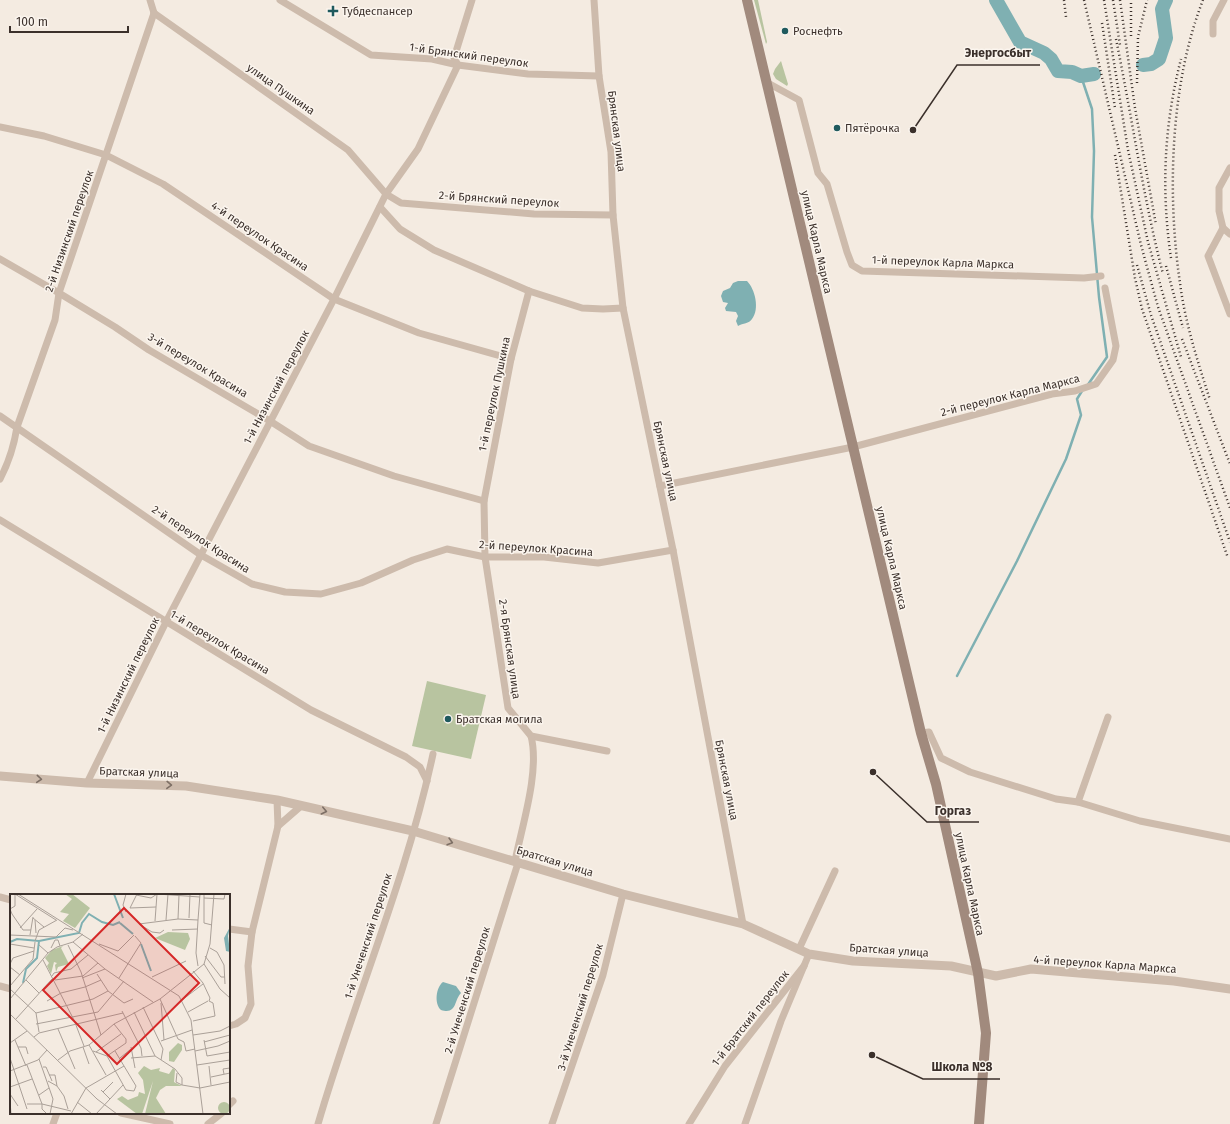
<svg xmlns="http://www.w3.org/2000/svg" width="1230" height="1124" viewBox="0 0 1230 1124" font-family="'Fira Sans',sans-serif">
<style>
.green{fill:#b8c4a0}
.water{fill:#7fb0b2}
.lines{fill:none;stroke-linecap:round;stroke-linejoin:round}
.stream{stroke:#7fb0b2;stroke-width:2.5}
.river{stroke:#7fb0b2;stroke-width:14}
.minor{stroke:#cdbbac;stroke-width:7}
.tertiary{stroke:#cdbbac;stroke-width:9}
.secondary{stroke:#a18a7d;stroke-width:10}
.rail{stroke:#3b302b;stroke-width:2.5;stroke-dasharray:1 3;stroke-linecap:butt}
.oneway{stroke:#7d6f65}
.poi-dot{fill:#1f5a5e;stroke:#fbf5ee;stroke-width:1.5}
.labels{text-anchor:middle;stroke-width:3;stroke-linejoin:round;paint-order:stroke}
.poi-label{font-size:11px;fill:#3b302b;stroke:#fbf5ee;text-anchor:start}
.street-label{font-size:11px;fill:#3b302b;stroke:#fbf5ee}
.inset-river{fill:none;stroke:#7fb0b2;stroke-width:2}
.inset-road{fill:none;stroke:#aaa098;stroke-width:1}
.view{fill:#d62828;fill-opacity:0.15;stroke:#d62828;stroke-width:2}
.inset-edge{fill:none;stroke:#3b302b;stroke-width:2}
.leader{fill:none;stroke:#3b302b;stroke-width:1.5}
.callout-dot{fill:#3b302b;stroke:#fbf5ee;stroke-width:1.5}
.callout-label{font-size:12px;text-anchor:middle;font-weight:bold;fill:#3b302b;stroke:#fbf5ee;stroke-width:3;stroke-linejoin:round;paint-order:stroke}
</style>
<rect width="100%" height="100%" fill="#f4ebe1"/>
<g class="green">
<polygon points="754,0 758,0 767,42 766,44"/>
<polygon points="781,61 788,84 787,86 776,79 773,74 775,69"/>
<polygon points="427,681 486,695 471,759 412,746"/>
</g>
<g class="water">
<path d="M738,281h9c8,8 13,28 5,38 -3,5 -9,4 -14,7l-2,-5 2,-5 -2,-4 -10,-1 -1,-3 3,-5 -5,-1 -2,-6 2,-5 7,-3 3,-5z"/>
<path d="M443,982l13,4 5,7c-7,7 -4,22 -20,17 -7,-6 -5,-23 2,-28z"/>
</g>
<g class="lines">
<g class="stream">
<polyline points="1081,76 1092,109 1094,151 1092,217 1099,297 1107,357 1087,386"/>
<polyline points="957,676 1017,561 1066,459 1081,415 1077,399 1082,391"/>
</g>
<g class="river">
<polyline points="996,0 1020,42 1044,53 1051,59 1058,71 1072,72 1081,76 1094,74"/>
<polyline points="1143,65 1151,64 1159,59 1166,38 1162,9 1166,0"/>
</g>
<g class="minor">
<polyline points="150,0 154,13"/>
<polyline points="280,0 371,55 432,59 458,65 528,74 599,76"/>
<polyline points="594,0 599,76 611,152 613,215 623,308 673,550 743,924"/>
<polyline points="154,13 348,150 386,194 401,203 534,214 613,215"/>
<polyline points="1213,34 1213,21 1224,0"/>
<polyline points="766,82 799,100 818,173 827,184 847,252 852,265 862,271 1084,278 1101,276"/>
<polyline points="0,127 44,136 106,155 163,184 334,299 419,333 511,359"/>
<polyline points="380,207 400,229 434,250 529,291 582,308 603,309 623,308"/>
<polyline points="1223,228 1219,211 1219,188 1230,168"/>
<polyline points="1230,234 1223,228 1208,256 1230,314"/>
<polyline points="0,259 59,293 115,327 149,350 270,421 309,446 394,476 484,501"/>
<polyline points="529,291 511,359 484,501 485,557 508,708 531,736 607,751"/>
<polyline points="0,416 201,555 252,584 285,592 321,594 361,583 413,560 447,549 485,557 544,557 598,563 673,550"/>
<path d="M0,479c9,-17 14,-33 17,-52l38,-107 4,-27 95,-280"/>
<polyline points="660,486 853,447 1052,394 1075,391 1096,384 1113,360 1116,346 1105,288"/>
<polyline points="0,520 311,710 406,757 420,767 427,781"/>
<polyline points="921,733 929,732 941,758 970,772 1056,799 1078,802 1140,821 1230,839"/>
<polyline points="87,783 166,622 334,299 386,194 418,149 458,65 454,58 472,0"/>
<polyline points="1078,802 1108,717"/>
<polyline points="278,826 301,806"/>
<path d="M515,861c7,-35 25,-90 16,-125"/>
<polyline points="0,897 11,900"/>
<polyline points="229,929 252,932"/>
<polyline points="799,949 835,871"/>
<polyline points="0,986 11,989"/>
<polyline points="229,1026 236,1024 245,1018 251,1004 248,966 252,932 278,826 277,800"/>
<polyline points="229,1105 233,1101"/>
<polyline points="121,1113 170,1124"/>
<polyline points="53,1124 57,1113"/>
<polyline points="208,1124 222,1113"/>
<path d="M318,1124c36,-124 88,-243 115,-370"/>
<polyline points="436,1124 518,863"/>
<polyline points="552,1124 603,975 623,894"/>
<polyline points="689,1124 725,1066 804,966"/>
<polyline points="745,1124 781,1021 809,954"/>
</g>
<polyline class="tertiary" points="0,776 87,783 186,786 277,800 413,831 623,894 743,924 809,954 853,961 951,966 996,976 1031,969 1174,981 1230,989"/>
<polyline class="secondary" points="747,0 921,733 936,784 978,973 986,1033 979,1124"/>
<g class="rail">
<polyline points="1064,0 1066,17"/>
<polyline points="1084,0 1141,245 1158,307 1230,508"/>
<polyline points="1104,0 1128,150 1148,242 1181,357"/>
<polyline points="1113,0 1120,45"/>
<polyline points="1120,0 1135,108 1156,225"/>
<path d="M1203,0c-33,84 -36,195 -23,283 5,40 18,79 30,117"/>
<polyline points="1102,23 1115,108"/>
<polyline points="1131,36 1131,0"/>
<path d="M1116,39c16,78 27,158 47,235"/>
<polyline points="1137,83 1138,37 1147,0"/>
<polyline points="1115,155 1135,278 1142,309 1228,558"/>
<path d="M1171,258c-10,-68 -7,-133 10,-199"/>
<polyline points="1137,265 1151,315 1230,542"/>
<polyline points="1166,266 1183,328"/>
<polyline points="1182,339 1230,464"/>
</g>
</g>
<defs><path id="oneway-chevron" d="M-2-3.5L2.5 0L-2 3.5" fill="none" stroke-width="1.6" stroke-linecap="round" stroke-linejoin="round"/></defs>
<g class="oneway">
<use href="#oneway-chevron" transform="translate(39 779) rotate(5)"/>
<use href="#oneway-chevron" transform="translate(169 785) rotate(2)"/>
<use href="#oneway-chevron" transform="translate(324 811) rotate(13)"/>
<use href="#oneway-chevron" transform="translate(450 842) rotate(16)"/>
</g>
<g class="poi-dot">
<path d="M331 5h4v4h4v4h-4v4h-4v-4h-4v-4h4z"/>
<circle cx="785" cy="31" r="4"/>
<circle cx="837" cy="128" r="4"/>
<circle cx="448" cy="719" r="4"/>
</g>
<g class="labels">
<g class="poi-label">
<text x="342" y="15">Тубдеспансер</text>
<text x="793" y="35">Роснефть</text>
<text x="845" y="132">Пятёрочка</text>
<text x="456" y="723">Братская могила</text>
</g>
<g class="street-label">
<text transform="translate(469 55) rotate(8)" y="4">1-й Брянский переулок</text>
<text transform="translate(281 89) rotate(35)" y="4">улица Пушкина</text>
<text transform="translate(617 131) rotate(83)" y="4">Брянская улица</text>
<text transform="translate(499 199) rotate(4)" y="4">2-й Брянский переулок</text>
<text transform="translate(69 231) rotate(-71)" y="4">2-й Низинский переулок</text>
<text transform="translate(260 236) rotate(34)" y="4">4-й переулок Красина</text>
<text transform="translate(817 242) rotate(77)" y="4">улица Карла Маркса</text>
<text transform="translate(943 262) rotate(2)" y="4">1-й переулок Карла Маркса</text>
<text transform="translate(198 365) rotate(31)" y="4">3-й переулок Красина</text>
<text transform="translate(276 387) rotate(-62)" y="4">1-й Низинский переулок</text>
<text transform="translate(494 394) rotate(-78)" y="4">1-й переулок Пушкина</text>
<text transform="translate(1010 395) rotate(-14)" y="4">2-й переулок Карла Маркса</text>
<text transform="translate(666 461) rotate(78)" y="4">Брянская улица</text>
<text transform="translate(201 539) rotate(33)" y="4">2-й переулок Красина</text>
<text transform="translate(536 548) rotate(4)" y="4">2-й переулок Красина</text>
<text transform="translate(892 558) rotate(77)" y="4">улица Карла Маркса</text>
<text transform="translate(220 642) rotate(31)" y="4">1-й переулок Красина</text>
<text transform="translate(510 649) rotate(82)" y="4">2-я Брянская улица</text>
<text transform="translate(128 675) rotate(-64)" y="4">1-й Низинский переулок</text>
<text transform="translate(139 772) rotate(2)" y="4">Братская улица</text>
<text transform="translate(727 780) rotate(79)" y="4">Брянская улица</text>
<text transform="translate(555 861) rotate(17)" y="4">Братская улица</text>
<text transform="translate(970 884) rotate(78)" y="4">улица Карла Маркса</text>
<text transform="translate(368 936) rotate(-72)" y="4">1-й Унеченский переулок</text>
<text transform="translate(889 950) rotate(4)" y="4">Братская улица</text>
<text transform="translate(1105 964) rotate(4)" y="4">4-й переулок Карла Маркса</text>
<text transform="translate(467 990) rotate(-73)" y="4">2-й Унеченский переулок</text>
<text transform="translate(580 1007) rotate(-73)" y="4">3-й Унеченский переулок</text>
<text transform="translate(750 1018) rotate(-52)" y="4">1-й Братский переулок</text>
</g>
</g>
<g transform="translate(10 894)">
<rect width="220" height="220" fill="#f4ebe1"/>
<path d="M55,0h7l18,14 -15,20 -12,-7 6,-7 -9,-2 12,-13zM158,38l20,1 2,6 -5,11 -30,-12zM53,52l-2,2 8,16 -11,3 -2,5 -1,-7 2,-2 -3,-1 -3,12 -4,-8 2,-3 -4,-5 7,-8zM168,149l4,2v5l-8,12 -5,-1v-9zM134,172l7,4 9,-2 -1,3 10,3 4,-6 2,2 -1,12 8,4h-16l-6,4 -4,8 10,16h-21l8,-33 -11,33h-5l-20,-15 5,-3 6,4 10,-4 1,-4 6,2 -2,-14 -5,-7zM208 214a6 6 0 1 1 12 0a6 6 0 1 1-12 0Z" fill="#b8c4a0"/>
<path d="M220,33l-2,9 2,16 -4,-1 -2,-13z" fill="#7fb0b2"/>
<path class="inset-river" d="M104,0l9,24M110,29l13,11M29,47l40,-8 3,-10 7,-9 13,8 11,3 7,-3M0,48l7,-3 22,2M131,50l10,27M13,89l3,-14 11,-11 2,-17"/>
<path class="inset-road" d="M5,0v12l-5,3 2,5 11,16h8M5,0l41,26M8,0l161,102 12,24 12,94M116,0l-3,11 3,7M127,0l-7,14 26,-1M194,0v29l8,2M204,0l-4,50 -6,20 16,25 10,9M126,1l15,3 6,-4 43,3M194,4l20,1 1,-5M23,24l11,9M179,24l1,-24M168,25l1,-24M25,26l1,13M156,26l2,-26M188,26l2,-26M145,27l2,-27M10,34l17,-19M154,36l-4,3 -8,-1 -13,-8 39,-5 20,1 -2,33 2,13M162,36l26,-1M0,41l46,2 9,-9 8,2M20,41l3,-18M25,47l4,-11 18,-10M63,48l32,27 48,33M0,50l24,4M89,50l19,7 16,-16M29,51l9,8M58,51l13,27 20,63M41,54l4,-8h3l2,6M200,54l7,4 7,13 1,19M195,62l16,21h4M33,66l31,60 10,26M0,70l3,-6 21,-7M0,73l10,8M183,77l10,12 7,15 -1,3 4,2 2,13 -22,5M87,80l11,17 16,12 9,-4M42,82l2,-3 17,-4 17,-14M142,83l34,-16M72,84l23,-9M109,84l22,-35 -6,-7M16,86l13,13M45,86l28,-4 15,-13M0,92l23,-27 2,-17M0,95l26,24 3,19M0,105l38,-46 9,-6 16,-5 10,-8M150,105l18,40 6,3 2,9 9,-2M172,106l21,-16M37,107l14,-8 24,-6 16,-7M151,109l3,37M133,113l20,42 -2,11M112,117l19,37 1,8M124,118l21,44 20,13 7,9v7M178,118l20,-11M26,119l57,-14 15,-8M0,120l87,85 20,15M6,125l36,-40M26,130l62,-12 26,-31M48,135l17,40M183,141l27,-4 10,-5M24,143l5,-4 84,-20M5,146l11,26M194,146l3,16 23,-4M151,147l31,-11M194,148l26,-7M0,149l17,-12M79,151l17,30M8,153h8l2,7M73,153l6,17M121,153l4,21M83,157l14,5 19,-13v-4l-12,-15M185,157l23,-5 12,-5M86,158l25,-18M97,162l19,34 8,1 2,-5 -21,-35M0,164l17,51M110,164l11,-9M121,164l24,-2M29,165l14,40 -3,15M48,166l12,-9 19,-6 25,-21 46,-25 44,-35M17,171l15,39v5l5,5M187,171l33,-5M199,172l2,19M33,173h3l6,14M0,177l28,-11 9,-10M167,179l-1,9 6,3 18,3 30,-6M214,180l-1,-5 7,-1M39,181h6l2,11M201,183l19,-4M38,187l9,5 7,10 4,13M0,193l22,-8M91,196l9,9M93,198l10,-10M0,200l8,12M29,201l10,-7M0,207l1,13M67,208l15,12M17,210h15l29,7M61,220l15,-26 38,-22M86,220l27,-29"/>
<path class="view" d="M114,14l75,75 -82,81 -74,-74z"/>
<rect width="220" height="220" class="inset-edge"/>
</g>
<path class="leader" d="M913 130L957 65H1040M873 772L927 822H979M872 1055L923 1079H1000"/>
<g class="callout-dot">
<circle cx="913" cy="130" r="4"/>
<circle cx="873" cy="772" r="4"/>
<circle cx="872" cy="1055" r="4"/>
</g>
<g class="callout-label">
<text x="998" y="57">Энергосбыт</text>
<text x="953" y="815">Горгаз</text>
<text x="962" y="1071">Школа №8</text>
</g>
<path d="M10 26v6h118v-6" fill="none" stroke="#3b302b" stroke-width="2"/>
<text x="16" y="26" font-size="12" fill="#3b302b" stroke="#fbf5ee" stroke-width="3" paint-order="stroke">100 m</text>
</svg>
